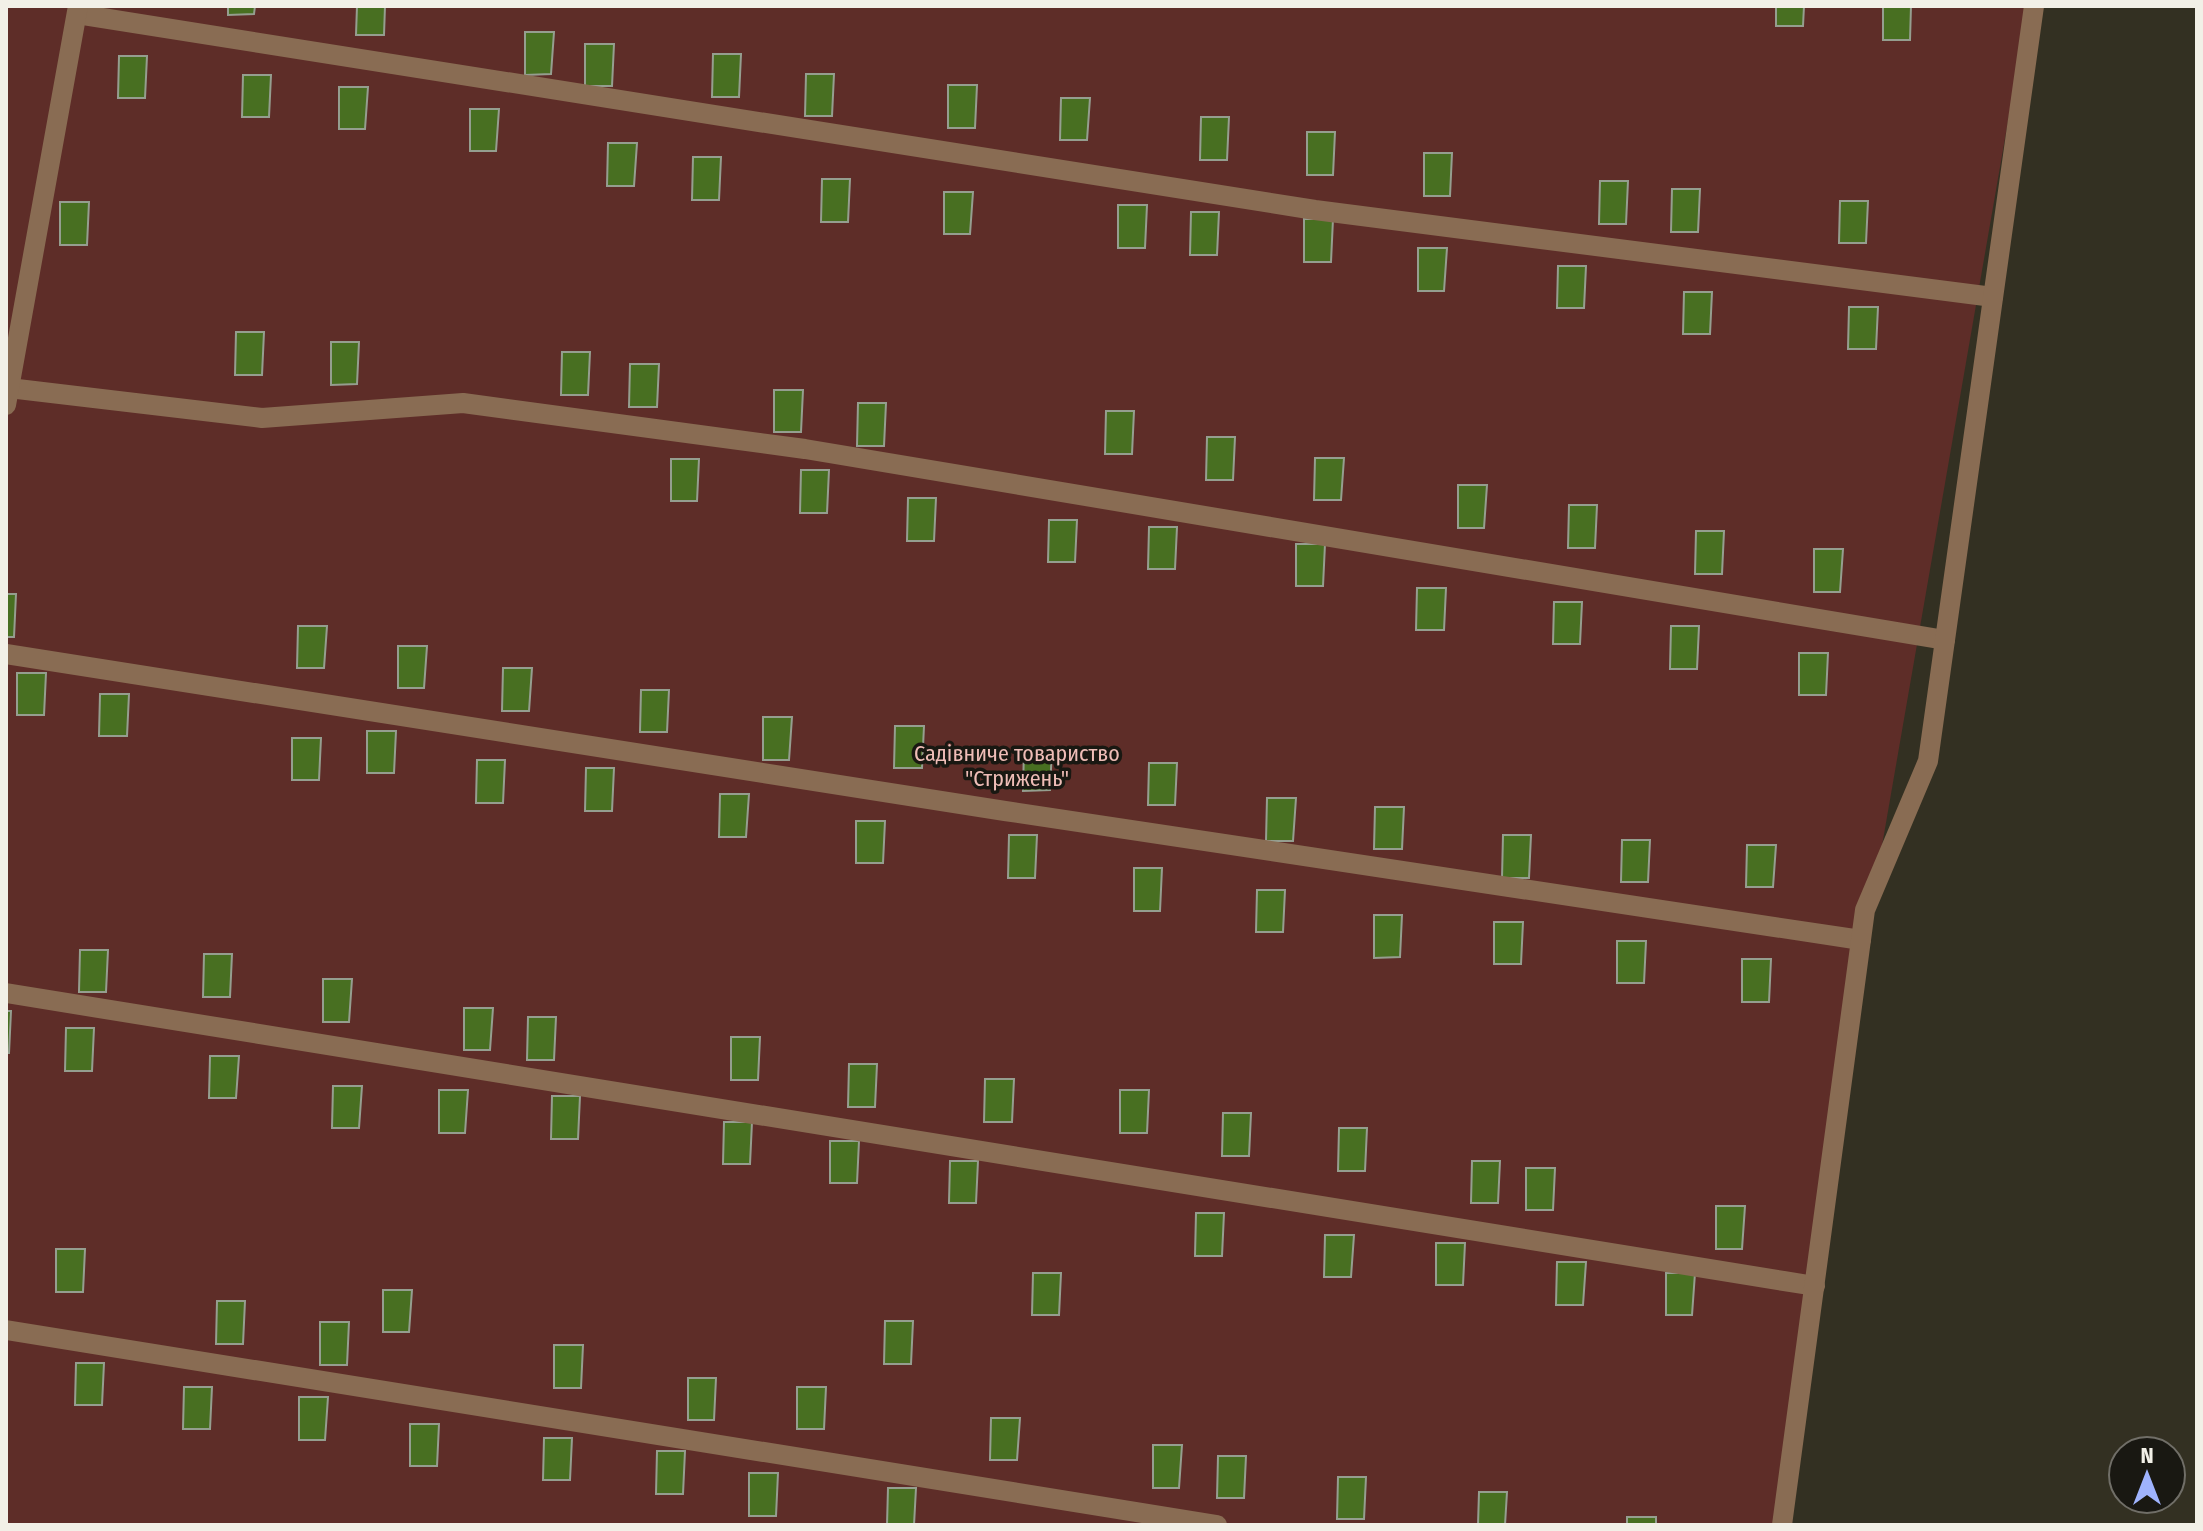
<svg xmlns="http://www.w3.org/2000/svg" width="2203" height="1531" viewBox="0 0 2203 1531" font-family="'Fira Sans Condensed',sans-serif">
<style>
.green{fill:#5e2d28}
.building{fill:#486f21;stroke:#959e8f;stroke-width:2}
.lines{fill:none;stroke-linecap:round;stroke-linejoin:round}
.street{stroke:#896c53;stroke-width:20}
.labels{text-anchor:middle;stroke-width:7;stroke-linejoin:round;paint-order:stroke}
.park-label{font-size:22px;fill:#efbdb7;stroke:#191812}
</style>
<rect width="100%" height="100%" fill="#333022"/>
<polygon class="green" points="6,6 2028,6 1847,1047 1781,1525 6,1525"/>
<g class="building">
<polygon points="228,6 255,6 254,14 228,15"/>
<polygon points="357,6 385,6 384,35 356,35"/>
<polygon points="1776,6 1804,6 1803,26 1776,26"/>
<polygon points="1883,6 1911,6 1910,40 1883,40"/>
<polygon points="525,32 554,32 551,74 525,75"/>
<polygon points="585,44 614,44 612,86 585,86"/>
<polygon points="713,54 741,54 739,97 712,97"/>
<polygon points="119,56 147,56 145,98 118,98"/>
<polygon points="806,74 834,74 832,116 805,116"/>
<polygon points="243,75 271,75 269,117 242,117"/>
<polygon points="948,85 977,85 975,128 948,128"/>
<polygon points="339,87 368,87 365,129 339,129"/>
<polygon points="1061,98 1090,98 1087,140 1060,140"/>
<polygon points="470,109 499,109 496,151 470,151"/>
<polygon points="1201,117 1229,117 1227,160 1200,160"/>
<polygon points="1307,132 1335,132 1333,175 1307,175"/>
<polygon points="608,143 637,143 634,186 607,186"/>
<polygon points="1424,153 1452,153 1450,196 1424,196"/>
<polygon points="693,157 721,157 719,200 692,200"/>
<polygon points="822,179 850,179 848,222 821,222"/>
<polygon points="1600,181 1628,181 1626,224 1599,224"/>
<polygon points="1672,189 1700,189 1698,232 1671,232"/>
<polygon points="944,192 973,192 970,234 944,234"/>
<polygon points="1840,201 1868,201 1866,243 1839,243"/>
<polygon points="60,202 89,202 87,245 60,245"/>
<polygon points="1118,205 1147,205 1145,248 1118,248"/>
<polygon points="1191,212 1219,212 1217,255 1190,255"/>
<polygon points="1304,219 1333,219 1331,262 1304,262"/>
<polygon points="1418,248 1447,248 1444,291 1418,291"/>
<polygon points="1558,266 1586,266 1584,308 1557,308"/>
<polygon points="1684,292 1712,292 1710,334 1683,334"/>
<polygon points="1849,307 1878,307 1876,349 1848,349"/>
<polygon points="236,332 264,332 262,375 235,375"/>
<polygon points="331,342 359,342 357,384 331,385"/>
<polygon points="562,352 590,352 588,395 561,395"/>
<polygon points="630,364 659,364 657,407 629,407"/>
<polygon points="774,390 803,390 801,432 774,432"/>
<polygon points="858,403 886,403 884,446 857,446"/>
<polygon points="1106,411 1134,411 1132,454 1105,454"/>
<polygon points="1207,437 1235,437 1233,480 1206,480"/>
<polygon points="1315,458 1344,458 1341,500 1314,500"/>
<polygon points="671,459 699,459 697,501 671,501"/>
<polygon points="801,470 829,470 827,513 800,513"/>
<polygon points="1458,485 1487,485 1484,528 1458,528"/>
<polygon points="908,498 936,498 934,541 907,541"/>
<polygon points="1569,505 1597,505 1595,548 1568,548"/>
<polygon points="1049,520 1077,520 1075,562 1048,562"/>
<polygon points="1149,527 1177,527 1175,569 1148,569"/>
<polygon points="1696,531 1724,531 1722,574 1695,574"/>
<polygon points="1296,544 1325,544 1323,586 1296,586"/>
<polygon points="1814,549 1843,549 1840,592 1814,592"/>
<polygon points="1417,588 1446,588 1444,630 1416,630"/>
<polygon points="6,594 16,594 14,637 6,637"/>
<polygon points="1554,602 1582,602 1580,644 1553,644"/>
<polygon points="298,626 327,626 324,668 297,668"/>
<polygon points="1671,626 1699,626 1697,669 1670,669"/>
<polygon points="398,646 427,646 424,688 398,688"/>
<polygon points="1799,653 1828,653 1826,695 1799,695"/>
<polygon points="503,668 532,668 529,711 502,711"/>
<polygon points="17,673 46,673 44,715 17,715"/>
<polygon points="641,690 669,690 667,732 640,732"/>
<polygon points="100,694 129,694 127,736 99,736"/>
<polygon points="763,717 792,717 789,760 763,760"/>
<polygon points="895,726 924,726 922,768 894,768"/>
<polygon points="367,731 396,731 394,773 367,773"/>
<polygon points="292,738 321,738 319,780 292,780"/>
<polygon points="1024,748 1052,748 1050,790 1023,791"/>
<polygon points="477,760 505,760 503,803 476,803"/>
<polygon points="1149,763 1177,763 1175,805 1148,805"/>
<polygon points="586,768 614,768 612,811 585,811"/>
<polygon points="720,794 749,794 746,837 719,837"/>
<polygon points="1267,798 1296,798 1293,841 1266,841"/>
<polygon points="1375,807 1404,807 1402,849 1374,849"/>
<polygon points="856,821 885,821 883,863 856,863"/>
<polygon points="1009,835 1037,835 1035,878 1008,878"/>
<polygon points="1503,835 1531,835 1529,878 1502,878"/>
<polygon points="1622,840 1650,840 1648,882 1621,882"/>
<polygon points="1747,845 1776,845 1773,887 1746,887"/>
<polygon points="1134,868 1162,868 1160,911 1134,911"/>
<polygon points="1257,890 1285,890 1283,932 1256,932"/>
<polygon points="1374,915 1402,915 1400,957 1374,958"/>
<polygon points="1494,922 1523,922 1521,964 1494,964"/>
<polygon points="1617,941 1646,941 1644,983 1617,983"/>
<polygon points="80,950 108,950 106,992 79,992"/>
<polygon points="204,954 232,954 230,997 203,997"/>
<polygon points="1742,959 1771,959 1769,1002 1742,1002"/>
<polygon points="323,979 352,979 349,1022 323,1022"/>
<polygon points="464,1008 493,1008 490,1050 464,1050"/>
<polygon points="6,1011 11,1011 9,1053 6,1053"/>
<polygon points="528,1017 556,1017 554,1060 527,1060"/>
<polygon points="66,1028 94,1028 92,1071 65,1071"/>
<polygon points="731,1037 760,1037 758,1080 731,1080"/>
<polygon points="210,1056 239,1056 236,1098 209,1098"/>
<polygon points="849,1064 877,1064 875,1107 848,1107"/>
<polygon points="985,1079 1014,1079 1012,1122 984,1122"/>
<polygon points="333,1086 362,1086 359,1128 332,1128"/>
<polygon points="439,1090 468,1090 465,1133 439,1133"/>
<polygon points="1120,1090 1149,1090 1147,1133 1120,1133"/>
<polygon points="552,1096 580,1096 578,1139 551,1139"/>
<polygon points="1223,1113 1251,1113 1249,1156 1222,1156"/>
<polygon points="724,1122 752,1122 750,1164 723,1164"/>
<polygon points="1339,1128 1367,1128 1365,1171 1338,1171"/>
<polygon points="830,1141 859,1141 857,1183 830,1183"/>
<polygon points="950,1161 978,1161 976,1203 949,1203"/>
<polygon points="1472,1161 1500,1161 1498,1203 1471,1203"/>
<polygon points="1526,1168 1555,1168 1553,1210 1526,1210"/>
<polygon points="1716,1206 1745,1206 1742,1249 1716,1249"/>
<polygon points="1196,1213 1224,1213 1222,1256 1195,1256"/>
<polygon points="1325,1235 1354,1235 1351,1277 1324,1277"/>
<polygon points="1436,1243 1465,1243 1463,1285 1436,1285"/>
<polygon points="56,1249 85,1249 83,1292 56,1292"/>
<polygon points="1557,1262 1586,1262 1583,1305 1556,1305"/>
<polygon points="1033,1273 1061,1273 1059,1315 1032,1315"/>
<polygon points="1666,1273 1695,1273 1692,1315 1666,1315"/>
<polygon points="383,1290 412,1290 409,1332 383,1332"/>
<polygon points="217,1301 245,1301 243,1344 216,1344"/>
<polygon points="885,1321 913,1321 911,1364 884,1364"/>
<polygon points="320,1322 349,1322 347,1365 320,1365"/>
<polygon points="554,1345 583,1345 581,1388 554,1388"/>
<polygon points="76,1363 104,1363 102,1405 75,1405"/>
<polygon points="688,1378 716,1378 714,1420 688,1420"/>
<polygon points="184,1387 212,1387 210,1429 183,1429"/>
<polygon points="797,1387 826,1387 824,1429 797,1429"/>
<polygon points="299,1397 328,1397 325,1440 299,1440"/>
<polygon points="991,1418 1020,1418 1017,1460 990,1460"/>
<polygon points="410,1424 439,1424 437,1466 410,1466"/>
<polygon points="544,1438 572,1438 570,1480 543,1480"/>
<polygon points="1153,1445 1182,1445 1179,1488 1153,1488"/>
<polygon points="657,1451 685,1451 683,1494 656,1494"/>
<polygon points="1218,1456 1246,1456 1244,1498 1217,1498"/>
<polygon points="749,1473 778,1473 776,1516 749,1516"/>
<polygon points="1338,1477 1366,1477 1364,1519 1337,1519"/>
<polygon points="888,1488 916,1488 914,1525 887,1525"/>
<polygon points="1479,1492 1507,1492 1505,1525 1478,1525"/>
<rect x="1627" y="1517" width="29" height="8"/>
</g>
<g class="lines">
<g class="street">
<polyline points="77,14 1315,210 1993,297"/>
<polyline points="9,388 262,418 463,403 805,449 1945,640"/>
<polyline points="6,405 78,6"/>
<polyline points="6,654 1005,811 1861,940"/>
<polyline points="6,993 1815,1286"/>
<polyline points="6,1330 1217,1525"/>
<polyline points="1782,1525 1865,910 1928,761 2034,6"/>
</g>
</g>
<g class="labels">
<g class="park-label">
<text x="1017" y="761">Садівниче товариство<tspan x="1017" dy="25">"Стрижень"</tspan></text>
</g>
</g>
<rect width="2203" height="1531" fill="none" stroke="#f2f0e7" stroke-width="16"/>
<g transform="translate(2147 1475)"><circle r="38" fill="#191812" stroke="#706e67" stroke-width="2"/>
<path d="M0-6L14 30L0 20L-14 30Z" fill="#9fb3fd"/>
<text y="-12" font-size="22" font-weight="bold" text-anchor="middle" fill="#f2f0e7">N</text>
</g>
</svg>
